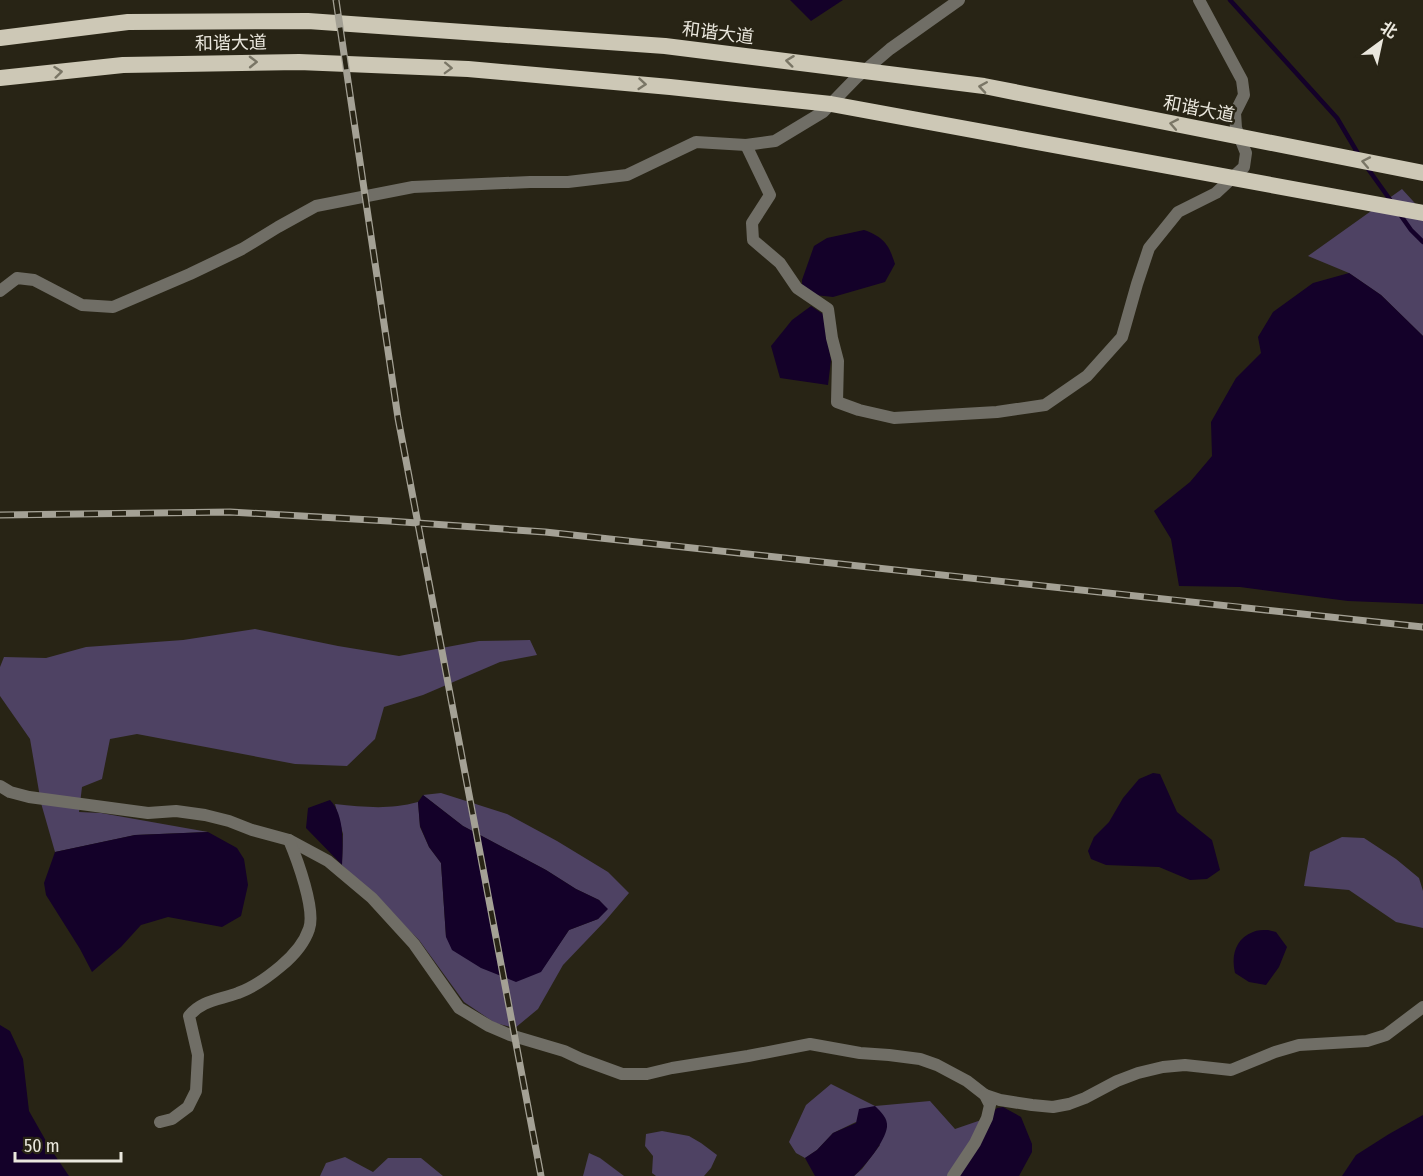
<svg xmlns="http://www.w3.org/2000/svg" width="1423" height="1176" viewBox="0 0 1423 1176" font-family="'Fira Sans Condensed','Noto Sans SC',sans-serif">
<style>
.green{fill:#4e4263}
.water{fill:#140129}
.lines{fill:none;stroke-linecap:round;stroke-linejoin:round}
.stream{stroke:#140129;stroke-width:4.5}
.minor{stroke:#706e66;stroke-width:12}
.tertiary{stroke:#706e66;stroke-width:12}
.trunk{stroke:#cdc8b6;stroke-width:16}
.rail-casing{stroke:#a4a195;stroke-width:7}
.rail{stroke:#282415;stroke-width:4.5;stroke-dasharray:14;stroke-linecap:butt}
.oneway{stroke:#7a7666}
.labels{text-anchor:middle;stroke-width:5;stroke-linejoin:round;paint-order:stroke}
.street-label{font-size:18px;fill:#eae7dd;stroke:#282415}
</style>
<rect width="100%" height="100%" fill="#282415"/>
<g class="green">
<polygon points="1402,189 1423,212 1423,336 1381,295 1349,273 1308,256"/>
<polygon points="255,629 338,646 399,656 479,641 530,640 537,655 500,662 423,695 384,707 375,739 347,766 295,764 137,734 110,739 102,779 82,787 79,812 101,813 208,832 135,835 55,852 41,803 30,739 0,696 0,667 4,657 46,658 86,647 183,640"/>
<path d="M441,793l66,21 50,27 51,31 21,21 -23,27 -43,45 -25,44 -23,19 -20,-5 -31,-21 -45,-62 -77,-75 1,-31 -8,-30c30,3 53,6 83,-2l2,25 9,20 12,16 5,74 95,34 28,-41 29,-11 9,-10 -8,-9 -23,-11 -30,-19 -83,-44 -40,-31z"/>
<polygon points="1342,837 1364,838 1396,859 1419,878 1423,891 1423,928 1396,922 1349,890 1304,886 1310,852"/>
<polygon points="831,1084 875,1106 930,1101 955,1129 987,1118 953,1176 854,1176 862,1169 880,1145 856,1122 833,1133 817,1150 805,1158 796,1153 789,1142 806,1105"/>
<polygon points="662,1131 689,1136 701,1143 717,1155 711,1168 704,1176 656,1176 652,1173 653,1156 645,1146 646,1134"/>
<polygon points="589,1153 600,1158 624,1176 583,1176"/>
<polygon points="345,1157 373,1172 388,1158 421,1158 443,1176 320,1176 326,1163"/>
</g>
<g class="water">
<polygon points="790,0 843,0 811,21"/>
<path d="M864,230c20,7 25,15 31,34l-10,18 -52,15 -18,-2 -13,-8v-7l12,-34 13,-8z"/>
<polygon points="1349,273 1381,295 1423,336 1423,604 1348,601 1240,587 1179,586 1171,539 1154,511 1190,482 1212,456 1211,422 1236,378 1261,353 1258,337 1273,312 1313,283"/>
<polygon points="811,306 823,314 831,360 828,385 780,378 771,346 792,320"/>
<polygon points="1153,773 1160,774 1177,812 1212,840 1220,870 1207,879 1190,880 1159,867 1106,865 1091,859 1088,851 1094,837 1109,822 1123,798 1139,779"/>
<polygon points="423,795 463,826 546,870 576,889 599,900 608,909 598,919 569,930 541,972 516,982 481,968 452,950 446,937 441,863 429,847 420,826 418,802"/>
<path d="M330,800c15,15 13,46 12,65l-36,-37 2,-20z"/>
<polygon points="208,832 237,848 244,859 248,885 241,916 222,927 168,917 141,925 121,947 92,972 80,949 46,895 44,883 55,852 135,835"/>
<path d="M1268,930l8,2 11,15 -8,20 -13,18 -17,-3 -14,-9c-4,-17 0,-34 18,-41 4,-2 10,-2 15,-2z"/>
<polygon points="0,1025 10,1031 23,1059 29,1111 50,1148 69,1176 0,1176"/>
<path d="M875,1106c6,6 13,12 12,21 -2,15 -22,39 -33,49h-39l-10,-18 12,-8 16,-17 23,-10 3,-14z"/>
<polygon points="1003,1107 1021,1117 1032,1144 1032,1152 1019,1176 953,1176 987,1118 997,1108"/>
<polygon points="1423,1115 1423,1176 1342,1176 1356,1155 1389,1134"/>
</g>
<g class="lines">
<g class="stream">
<polyline points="1230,0 1337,118 1360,157"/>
<polyline points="1366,166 1391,201"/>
<polyline points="1399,213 1411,230 1423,242"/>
</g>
<g class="minor">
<polyline points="746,145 770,195 752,223 753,240 780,263 797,288 828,309 832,338 838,361 837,402 859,410 894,418 997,412 1045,405 1087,376 1122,337 1137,284 1149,248 1178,212 1216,193 1244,167 1246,153 1236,128 1235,113 1244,95 1242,80 1199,0"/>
<polyline points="0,786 10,792 29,797 148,813 176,811 205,815 229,821 252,830 289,840 328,861 372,898 414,944 459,1008 489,1026 510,1035 564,1051 581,1059 622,1074 647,1074 672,1068 748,1056 810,1044 860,1053 889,1055 920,1059 937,1065 967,1081 985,1095 990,1105 987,1118 975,1143 953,1176"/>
<polyline points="985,1095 1000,1100 1032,1105 1053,1107 1069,1104 1085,1098 1117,1081 1138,1073 1163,1067 1185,1065 1231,1070 1275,1052 1299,1045 1367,1041 1386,1035 1423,1007"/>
<path d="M160,1122l12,-3 16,-12 8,-16 2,-36 -9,-39c13,-16 31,-16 49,-23 17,-6 30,-16 43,-27 12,-10 23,-22 28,-37 7,-19 -12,-70 -20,-89"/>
</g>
<polyline class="tertiary" points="0,291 17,278 34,280 82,305 113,307 190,274 242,249 278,227 316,206 413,187 530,182 568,182 627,175 696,142 746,145 775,141 823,112 856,78 890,49 959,0"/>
<g class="trunk">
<polyline points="0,38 128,22 308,21 665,46 984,86 1423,173"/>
<polyline points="0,78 123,65 299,62 468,69 670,87 831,104 1423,213"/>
</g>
<g class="rail-casing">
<g id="rail">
<polyline points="336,0 398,418 541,1176"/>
<polyline points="0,515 230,512 389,521 545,532 1423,627"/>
</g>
</g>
<use href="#rail" class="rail"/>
</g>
<defs><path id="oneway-chevron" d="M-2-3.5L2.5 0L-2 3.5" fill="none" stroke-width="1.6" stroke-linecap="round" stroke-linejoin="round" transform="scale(1.5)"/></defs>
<g class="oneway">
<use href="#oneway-chevron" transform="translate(790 61) rotate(-173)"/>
<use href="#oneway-chevron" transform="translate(253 62) rotate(-1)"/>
<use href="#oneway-chevron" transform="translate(448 68) rotate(2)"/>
<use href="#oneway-chevron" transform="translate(58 72) rotate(-6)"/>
<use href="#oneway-chevron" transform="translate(642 84) rotate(5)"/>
<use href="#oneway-chevron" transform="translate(983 87) rotate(-171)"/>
<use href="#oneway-chevron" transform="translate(1174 124) rotate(-169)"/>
<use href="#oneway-chevron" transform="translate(1366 162) rotate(-169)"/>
</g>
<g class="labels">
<g class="street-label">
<text transform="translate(718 33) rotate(7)" y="6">和谐大道</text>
<text transform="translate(231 43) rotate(-1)" y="6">和谐大道</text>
<text transform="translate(1199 109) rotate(11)" y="6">和谐大道</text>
</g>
</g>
<g transform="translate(1381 42) rotate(33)" stroke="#282415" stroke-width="4.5" paint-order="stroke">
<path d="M0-4.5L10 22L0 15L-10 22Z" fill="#eae7dd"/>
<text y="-9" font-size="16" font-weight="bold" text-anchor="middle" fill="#eae7dd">北</text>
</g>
<path d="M15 1152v9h106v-9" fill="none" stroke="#eae7dd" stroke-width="3"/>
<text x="24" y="1152" font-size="18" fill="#eae7dd" stroke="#282415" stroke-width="4.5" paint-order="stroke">50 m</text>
</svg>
